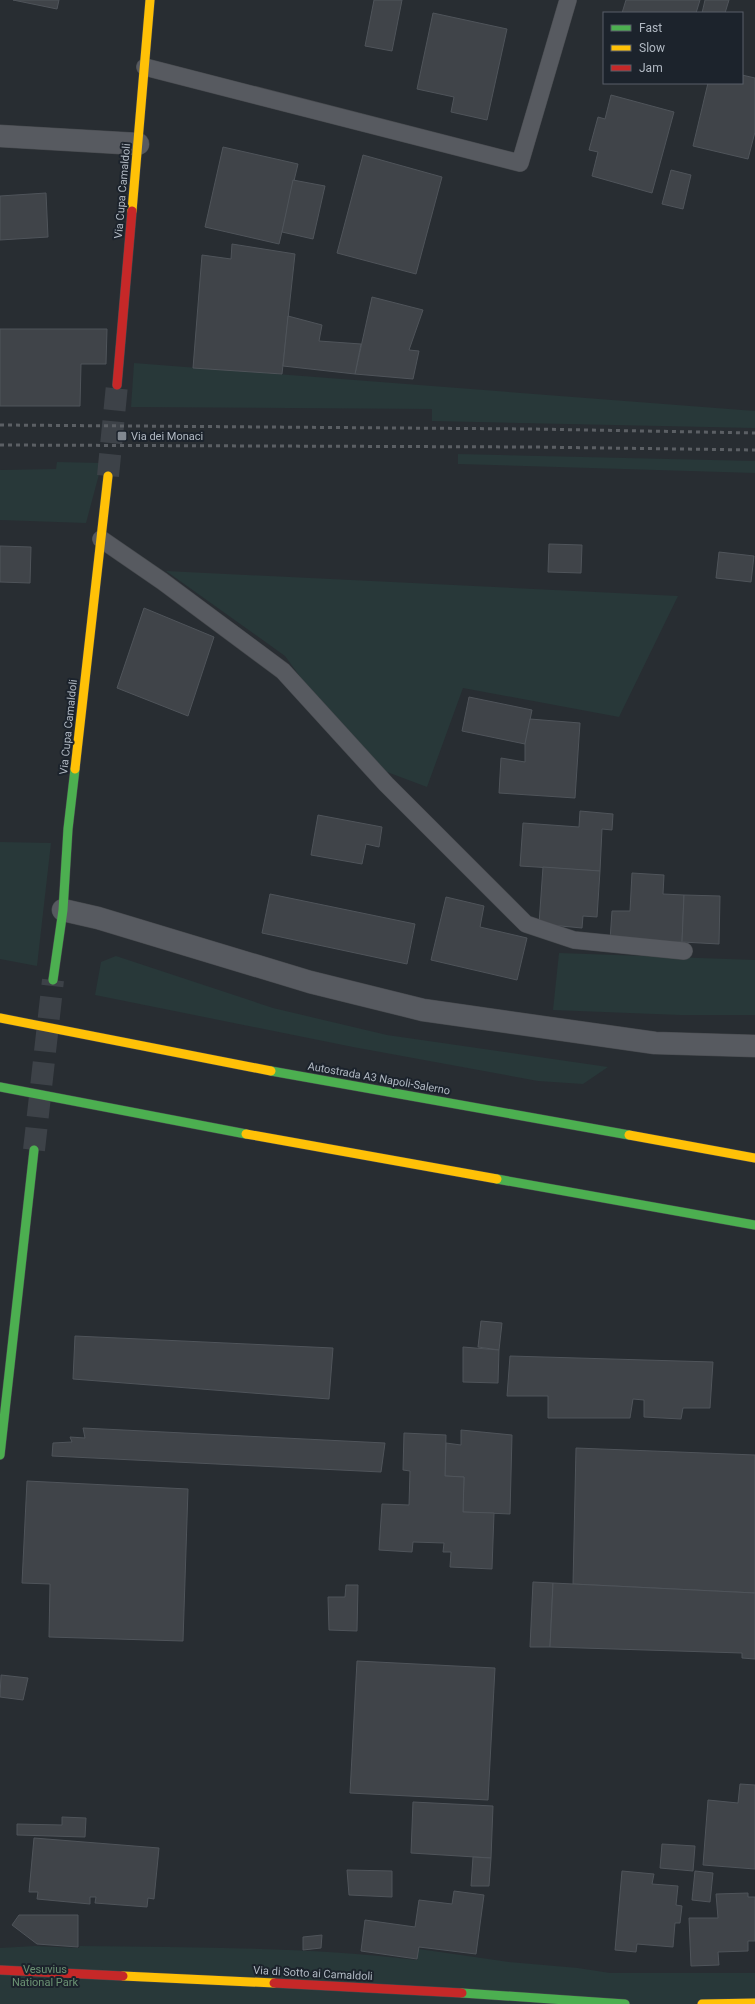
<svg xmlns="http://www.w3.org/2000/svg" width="755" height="2004" viewBox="0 0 755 2004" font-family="Roboto,sans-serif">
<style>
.green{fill:#283839}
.building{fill:#404449;stroke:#4f545a}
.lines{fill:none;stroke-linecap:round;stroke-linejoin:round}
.secondary-tunnel{stroke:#3d4248;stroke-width:22;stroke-dasharray:22 11;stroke-linecap:butt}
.lane-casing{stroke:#46494d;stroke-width:18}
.street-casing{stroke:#46494d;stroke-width:23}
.fast-casing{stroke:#46494d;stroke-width:10}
.slow-casing{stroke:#46494d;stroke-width:10}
.jam-casing{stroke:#46494d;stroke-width:10}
.lane{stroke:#575a60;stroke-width:17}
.street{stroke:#575a60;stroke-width:22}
.fast{stroke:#4caf50;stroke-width:9}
.slow{stroke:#ffc107;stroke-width:9}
.jam{stroke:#c62828;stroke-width:9}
.rail{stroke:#5b5f64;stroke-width:3;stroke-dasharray:4 4;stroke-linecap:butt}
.poi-dot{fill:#818890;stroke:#1c232c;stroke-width:1.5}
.labels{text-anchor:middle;stroke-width:4;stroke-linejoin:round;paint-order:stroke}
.street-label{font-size:11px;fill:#b1b9c3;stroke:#1c232c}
.poi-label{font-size:11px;fill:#b1b9c3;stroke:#1c232c;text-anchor:start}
.park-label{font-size:11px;fill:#6b9273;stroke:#1c232c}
</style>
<rect width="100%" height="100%" fill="#282d32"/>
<g class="green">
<polygon points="134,363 755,411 755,428 432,421 432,409 131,407"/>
<polygon points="458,454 755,461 755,473 458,464"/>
<polygon points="57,462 102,463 86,523 0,520 0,470 56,469"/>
<polygon points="166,571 678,596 619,717 463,688 427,787 363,763 285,656"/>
<polygon points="0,842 51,843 37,966 0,959"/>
<polygon points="559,953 755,960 755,1015 680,1015 553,1010"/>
<polygon points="116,956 273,1008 387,1035 608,1067 583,1084 538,1081 353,1047 95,995 101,962"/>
<path d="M35,1946l44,2 1,-2c112,2 226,0 337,14l2,-11 90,13 69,6 32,5h145v31h-755v-56z"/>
</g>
<g class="building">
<polygon points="13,0 59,0 57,9"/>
<polygon points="374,0 402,0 392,51 365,46"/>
<polygon points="626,0 700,0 696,13 622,13"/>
<polygon points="705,0 729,0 725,13 702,13"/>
<polygon points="433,13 507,29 487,120 451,112 454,97 417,89"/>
<polygon points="742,75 755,78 755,132 748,159 693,146 708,83 742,83"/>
<polygon points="611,95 674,112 652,193 592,176 598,152 589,150 598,117 605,119"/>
<polygon points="223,147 298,164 279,244 205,227"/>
<polygon points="363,155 442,177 416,274 337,253"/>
<polygon points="671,170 691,175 683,209 662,204"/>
<polygon points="293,180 325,186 313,239 282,232"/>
<polygon points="46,193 48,237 0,240 0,196"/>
<polygon points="232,244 295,254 282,374 193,368 202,255 231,259"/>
<polygon points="372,297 423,310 409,350 419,351 413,379 355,374"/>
<polygon points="288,316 322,325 319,341 361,344 355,374 283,366"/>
<polygon points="0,329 107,329 106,364 81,364 80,406 0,406"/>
<polygon points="549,544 582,545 581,573 548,572"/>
<polygon points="0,546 31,547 30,583 0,582"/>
<polygon points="719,552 754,556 751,582 716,578"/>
<polygon points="144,608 214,637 188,716 117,688"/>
<polygon points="469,697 532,710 525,744 462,731"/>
<polygon points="530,719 580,723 575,798 499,793 501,758 525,762 525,744"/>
<polygon points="580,811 613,814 612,830 602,829 600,871 520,866 523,823 579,827"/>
<polygon points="318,815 382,827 379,847 366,844 362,864 311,855"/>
<polygon points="543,867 600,871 597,917 583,916 582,928 539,924"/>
<polygon points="632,873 664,875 663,894 684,895 682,942 610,940 612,911 630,911"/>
<polygon points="270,894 415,924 407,964 262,933"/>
<polygon points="684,895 720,896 719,944 682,942"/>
<polygon points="446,897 484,906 480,927 527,938 517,980 431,960"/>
<polygon points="481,1321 502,1323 499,1350 478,1347"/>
<polygon points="75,1336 333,1348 329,1399 73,1379"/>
<polygon points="463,1347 499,1350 498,1383 463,1382"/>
<polygon points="510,1356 713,1362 710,1408 683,1408 681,1419 644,1417 644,1400 633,1399 630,1418 548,1418 548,1396 507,1396"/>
<polygon points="83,1428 385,1443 381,1472 52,1456 53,1443 72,1442 70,1437 85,1438"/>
<polygon points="461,1430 512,1435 510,1514 463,1512 464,1477 445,1476 446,1443 461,1445"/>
<polygon points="404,1433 446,1435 445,1476 464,1477 463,1512 494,1513 492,1569 450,1567 451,1552 443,1552 444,1543 413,1542 412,1552 379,1550 382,1504 409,1505 410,1471 403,1470"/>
<polygon points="576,1448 755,1455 755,1593 573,1584"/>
<polygon points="27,1481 188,1489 183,1641 49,1637 50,1584 22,1583"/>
<polygon points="533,1582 553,1583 550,1647 530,1647"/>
<polygon points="553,1583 755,1593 755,1659 742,1658 742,1653 550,1647"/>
<polygon points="346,1585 358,1585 357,1631 329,1630 328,1597 345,1597"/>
<polygon points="357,1661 495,1668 488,1800 350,1793"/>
<polygon points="1,1675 28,1678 23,1700 0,1697"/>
<polygon points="740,1784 755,1785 755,1869 703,1865 708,1800 738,1803"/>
<polygon points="413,1802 493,1806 491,1858 411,1853"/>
<polygon points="62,1817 86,1818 85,1837 17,1835 17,1824 62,1825"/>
<polygon points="34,1838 159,1848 154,1899 148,1898 147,1907 95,1903 96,1897 90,1897 90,1904 37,1899 38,1892 29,1892"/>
<polygon points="662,1844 695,1846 693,1871 660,1868"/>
<polygon points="473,1857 491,1858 489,1886 471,1886"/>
<polygon points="347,1870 392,1871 392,1897 349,1895"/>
<polygon points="622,1871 654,1874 652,1884 678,1886 676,1905 682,1906 680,1923 675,1923 673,1947 637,1944 636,1952 615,1950"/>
<polygon points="695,1871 713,1873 710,1902 692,1900"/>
<polygon points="454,1891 484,1895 476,1954 419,1947 417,1959 361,1951 365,1920 415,1927 419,1900 452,1904"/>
<polygon points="748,1893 748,1897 755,1897 755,1941 748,1941 748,1951 718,1952 719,1965 691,1966 689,1918 718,1918 716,1894"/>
<polygon points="19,1915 78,1915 78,1947 37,1944 12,1925"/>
<polygon points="322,1935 321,1948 303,1950 303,1937"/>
</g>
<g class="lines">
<g class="secondary-tunnel">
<polyline points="108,476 117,385"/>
<polyline points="34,1150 53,980"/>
</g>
<g class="lane-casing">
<g id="lane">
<polyline points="145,67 520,163 568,0"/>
<polyline points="101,539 162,581 283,671 386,784 526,924 574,940 684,951"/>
</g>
</g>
<g class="street-casing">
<g id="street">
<polyline points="0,136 138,144"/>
<polyline points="63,910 98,918 310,982 423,1010 655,1043 755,1046"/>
</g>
</g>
<g class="fast-casing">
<g id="fast">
<polyline points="53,980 63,910 68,829 75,769"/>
<polyline points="271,1071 629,1135"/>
<polyline points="0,1087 246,1134"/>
<polyline points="497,1179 755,1225"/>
<polyline points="0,1455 34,1150"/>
<polyline points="462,1993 625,2004"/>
</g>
</g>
<g class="slow-casing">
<g id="slow">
<polyline points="132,211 150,0"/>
<polyline points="75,769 108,476"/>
<polyline points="0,1018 271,1071"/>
<polyline points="246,1134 497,1179"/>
<polyline points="629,1135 755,1158"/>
<polyline points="123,1976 274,1983"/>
<polyline points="702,2004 755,2003"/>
</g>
</g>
<g class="jam-casing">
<g id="jam">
<polyline points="117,385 132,211"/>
<polyline points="0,1970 123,1976"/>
<polyline points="274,1983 462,1993"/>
</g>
</g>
<use href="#lane" class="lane"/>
<use href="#street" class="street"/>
<use href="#fast" class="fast"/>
<use href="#slow" class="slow"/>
<use href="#jam" class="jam"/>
<g class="rail">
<polyline points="0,425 532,429 755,433"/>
<polyline points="0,445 531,447 755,450"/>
</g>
</g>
<rect class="poi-dot" x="117" y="431" width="10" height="10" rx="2"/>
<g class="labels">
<g class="street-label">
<text transform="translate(122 191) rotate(-85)" y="4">Via Cupa Camaldoli</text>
<text transform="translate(68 727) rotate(-84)" y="4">Via Cupa Camaldoli</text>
<text transform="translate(379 1078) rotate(10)" y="4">Autostrada A3 Napoli-Salerno</text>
<text transform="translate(313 1973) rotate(3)" y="4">Via di Sotto ai Camaldoli</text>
</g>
<g class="poi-label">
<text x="131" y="440">Via dei Monaci</text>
</g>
<g class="park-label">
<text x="45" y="1973">Vesuvius<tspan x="45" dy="13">National Park</tspan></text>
</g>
</g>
<rect x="603" y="12" width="140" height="72" fill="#1c232c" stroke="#585f68"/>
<rect x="611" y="25" width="20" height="6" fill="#4caf50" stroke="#585f68"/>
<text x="639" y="32" font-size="12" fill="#b1b9c3">Fast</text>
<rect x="611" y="45" width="20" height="6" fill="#ffc107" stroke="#585f68"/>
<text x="639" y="52" font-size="12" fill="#b1b9c3">Slow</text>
<rect x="611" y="65" width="20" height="6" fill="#c62828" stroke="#585f68"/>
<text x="639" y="72" font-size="12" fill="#b1b9c3">Jam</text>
</svg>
